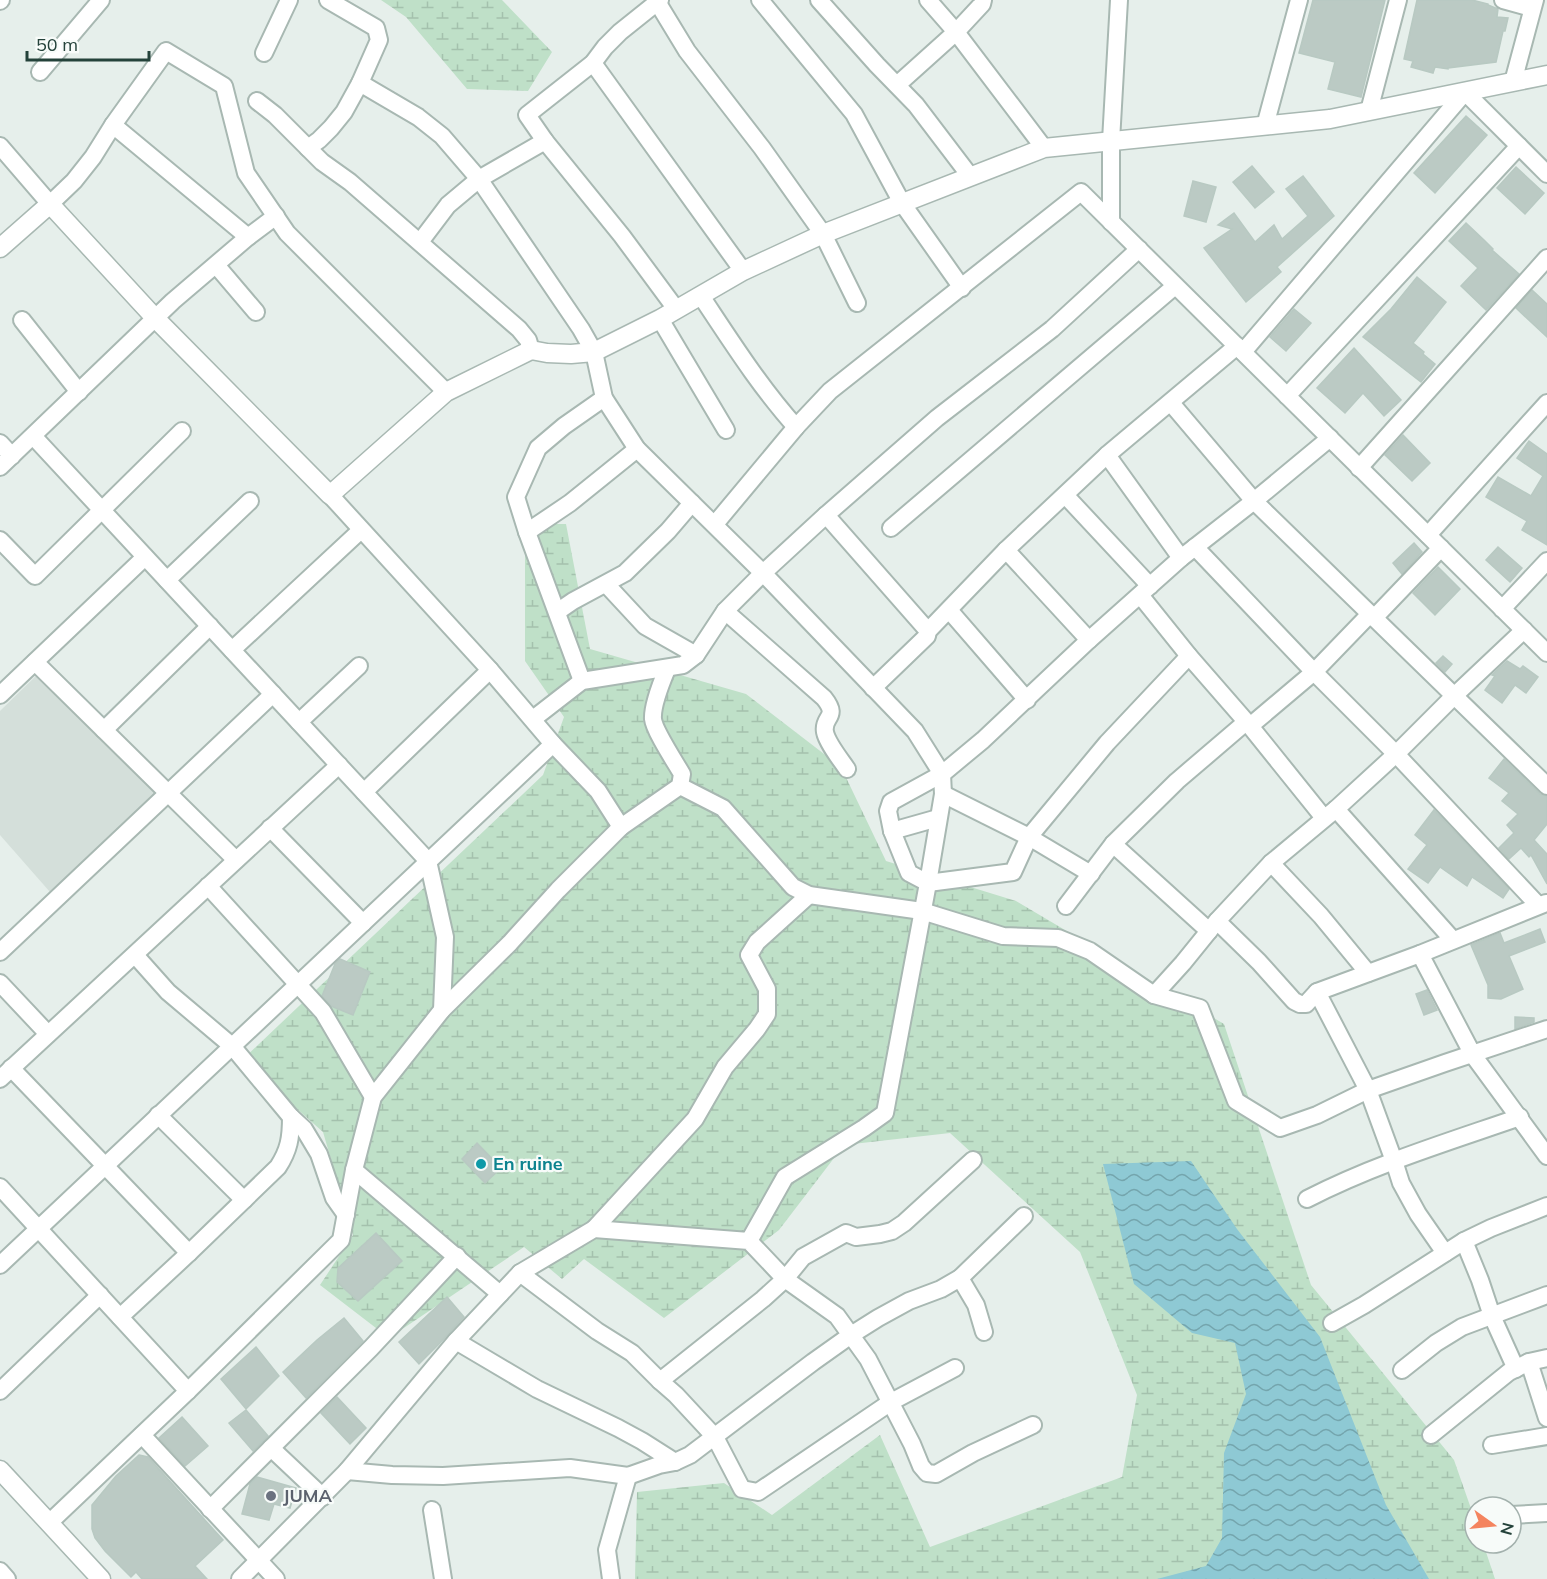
<svg xmlns="http://www.w3.org/2000/svg" width="1547" height="1579" viewBox="0 0 1547 1579" font-family="Mulish,sans-serif">
<style>
.built{fill:#d4dfda}
.wetland{fill:url(#wetland-marsh)}
.water{fill:url(#water-waves)}
.building{fill:#bbcac4;stroke:#b8c9c2;stroke-width:1.5}
.lines{fill:none;stroke-linecap:round;stroke-linejoin:round}
.minor-casing{stroke:#a8b8b2;stroke-width:20}
.tertiary-casing{stroke:#a8b8b2;stroke-width:21}
.minor{stroke:#fff;stroke-width:16}
.tertiary{stroke:#fff;stroke-width:18}
.culture-dot{fill:#0f9aa8;stroke:#f7fbf9;stroke-width:2}
.worship-dot{fill:#6b7280;stroke:#f7fbf9;stroke-width:2}
.labels{text-anchor:middle;stroke-width:4.5;stroke-linejoin:round;paint-order:stroke}
.culture-label{font-size:18px;font-weight:bold;fill:#0d838f;stroke:#f7fbf9;text-anchor:start}
.worship-label{font-size:18px;font-weight:bold;fill:#5b616d;stroke:#f7fbf9;text-anchor:start}
</style>
<defs>
<pattern id="wetland-marsh" width="20" height="14" patternUnits="userSpaceOnUse" patternTransform="scale(1.5)"><rect width="20" height="14" fill="#bfe0c8"/><path d="M1 5h8M5 5V1M11 12h8M15 12V8" fill="none" stroke="#a4c1ad"/></pattern>
<pattern id="water-waves" width="16" height="10" patternUnits="userSpaceOnUse" patternTransform="scale(1.5)"><rect width="16" height="10" fill="#8ec9d4"/><path d="M0 5q4-4 8 0t8 0" fill="none" stroke="#74a5ad"/></pattern>
</defs>
<rect width="100%" height="100%" fill="#e6efeb"/>
<polygon class="built" points="39,673 157,792 50,892 0,835 0,711"/>
<g class="wetland">
<polygon points="381,0 502,0 552,52 528,91 467,89 406,17"/>
<polygon points="525,524 566,524 590,649 746,694 841,767 886,861 1016,901 1224,1024 1311,1285 1454,1460 1475,1520 1475,1543 1483,1543 1495,1579 635,1579 637,1492 724,1483 772,1515 880,1435 930,1547 1122,1477 1137,1395 1080,1252 950,1133 844,1145 779,1230 664,1318 584,1259 562,1279 524,1247 389,1338 320,1285 353,1235 323,1132 242,1060 543,775 564,717 525,661"/>
</g>
<polygon class="water" points="1191,1161 1237,1229 1320,1337 1386,1505 1429,1579 1157,1579 1206,1566 1222,1538 1224,1453 1246,1394 1235,1343 1192,1333 1134,1284 1103,1164"/>
<g class="building">
<polygon points="1313,0 1385,0 1361,97 1328,89 1335,62 1299,53"/>
<polygon points="1417,0 1472,0 1488,4 1488,5 1498,9 1497,17 1508,18 1505,31 1503,31 1496,62 1448,68 1448,69 1435,67 1433,73 1411,67 1413,61 1404,59"/>
<polygon points="1466,116 1487,135 1435,193 1414,173"/>
<polygon points="1252,166 1274,192 1255,208 1233,182"/>
<polygon points="1516,167 1544,193 1525,214 1497,188"/>
<polygon points="1303,176 1334,216 1277,267 1281,272 1246,302 1204,248 1232,229 1218,225 1234,213 1255,242 1274,225 1282,239 1308,216 1286,189"/>
<polygon points="1193,181 1216,187 1206,222 1184,216"/>
<polygon points="1466,223 1484,240 1493,249 1492,250 1519,274 1486,310 1461,286 1478,268 1449,241"/>
<polygon points="1417,277 1446,302 1413,343 1424,352 1423,354 1435,364 1421,382 1363,337 1391,309"/>
<polygon points="1532,290 1547,304 1547,337 1516,308"/>
<polygon points="1294,309 1311,323 1286,351 1270,337"/>
<polygon points="1354,348 1401,400 1384,416 1363,393 1345,413 1317,388"/>
<polygon points="1403,435 1430,463 1412,481 1385,455"/>
<polygon points="1529,441 1547,454 1547,545 1522,530 1527,521 1486,497 1498,477 1531,496 1543,476 1517,458"/>
<polygon points="1414,543 1422,552 1402,574 1393,563"/>
<polygon points="1498,547 1522,568 1510,582 1486,560"/>
<polygon points="1438,567 1460,589 1435,615 1413,593"/>
<polygon points="1443,656 1452,664 1445,672 1436,663"/>
<polygon points="1507,661 1520,669 1523,666 1538,677 1526,693 1515,685 1502,703 1485,690 1495,676 1492,675"/>
<polygon points="1504,759 1540,794 1547,796 1547,824 1534,840 1547,854 1547,884 1531,855 1529,857 1521,848 1509,859 1499,848 1514,833 1507,825 1518,814 1502,801 1509,793 1489,778"/>
<polygon points="1434,810 1509,889 1503,898 1472,877 1467,886 1440,867 1428,883 1408,869 1427,845 1415,835"/>
<polygon points="1540,929 1545,942 1509,956 1523,989 1501,999 1488,998 1488,985 1471,945 1500,933 1504,943"/>
<polygon points="340,959 370,972 353,1015 331,1006 322,996 335,964"/>
<polygon points="1427,990 1437,1010 1424,1015 1416,994"/>
<polygon points="1515,1017 1534,1018 1534,1022 1515,1029"/>
<polygon points="477,1143 501,1168 485,1183 462,1159"/>
<polygon points="376,1233 402,1261 358,1301 337,1282 338,1268"/>
<polygon points="447,1297 464,1317 439,1344 419,1364 399,1342"/>
<polygon points="344,1318 363,1341 306,1398 283,1372 317,1340"/>
<polygon points="256,1347 279,1376 246,1409 221,1379"/>
<polygon points="337,1397 366,1428 350,1444 321,1413"/>
<polygon points="246,1410 268,1436 253,1451 229,1423"/>
<polygon points="182,1417 208,1446 185,1466 159,1438"/>
<polygon points="139,1455 148,1457 223,1540 195,1566 207,1579 142,1579 136,1572 131,1577 105,1551 95,1538 92,1529 92,1505 116,1476"/>
<polygon points="257,1477 296,1488 290,1508 274,1504 269,1520 242,1514 250,1484"/>
</g>
<g class="lines">
<g class="minor-casing">
<g id="minor">
<polyline points="656,0 687,51 762,148 823,234 857,303"/>
<polyline points="660,0 620,32 605,47 593,63 527,115 545,141 622,236 676,309"/>
<polyline points="760,0 854,114 902,203 962,288"/>
<polyline points="819,0 877,65 916,105 970,176"/>
<polyline points="928,0 956,32 1044,148"/>
<polyline points="1503,0 1532,8"/>
<polyline points="0,1 1,0"/>
<polyline points="264,53 289,0"/>
<polyline points="593,63 743,271"/>
<polyline points="40,72 101,0"/>
<polyline points="1513,82 1535,0"/>
<polyline points="360,83 418,117 442,136 479,179 581,329 594,352 604,398 637,449 763,573 915,731 942,774 943,794 928,883 885,1113 864,1128 785,1177 749,1241"/>
<polyline points="897,85 956,32 982,4 983,0"/>
<polyline points="257,101 275,115 322,162 350,182 519,329 528,340 531,350"/>
<polyline points="1369,111 1398,0"/>
<polyline points="113,125 248,237"/>
<polyline points="1265,126 1299,0"/>
<polyline points="0,146 50,204 74,181 93,157 113,125 166,51 224,86 246,173 287,233 446,392"/>
<polyline points="308,148 319,140 331,128 344,112 360,83 379,40 376,28 328,0"/>
<polyline points="1111,222 1111,141 1119,0"/>
<polyline points="420,242 448,205 479,179 545,141"/>
<polyline points="216,265 256,312"/>
<path d="M701,296c30,45 59,91 95,131"/>
<polyline points="660,319 726,430"/>
<polyline points="22,320 79,392"/>
<polyline points="1243,352 1465,92 1547,174"/>
<polyline points="1287,396 1519,146"/>
<polyline points="1171,403 1254,501 1547,786"/>
<polyline points="33,436 428,861 445,937 442,1010"/>
<polyline points="0,443 12,456"/>
<polyline points="1107,455 1181,558"/>
<polyline points="0,467 173,301 248,237 276,216"/>
<polyline points="1359,468 1547,258"/>
<polyline points="330,495 490,670 553,744 598,791 621,827"/>
<polyline points="1065,495 1150,586"/>
<polyline points="826,515 928,631"/>
<polyline points="715,524 796,427 830,391 1081,192 1547,653"/>
<polyline points="891,528 1175,286"/>
<polyline points="527,532 570,503 637,449"/>
<polyline points="1428,535 1547,403"/>
<polyline points="0,540 35,576 182,431"/>
<polyline points="1195,547 1314,672 1396,754 1538,905"/>
<polyline points="1006,550 1089,640"/>
<polyline points="167,580 250,501"/>
<polyline points="606,584 645,626 696,655"/>
<polyline points="1140,595 1189,656 1250,726 1324,818"/>
<polyline points="1502,609 1547,561"/>
<polyline points="949,610 1027,700"/>
<path d="M725,611l99,87c16,20 -2,18 1,34 2,11 16,28 22,37"/>
<polyline points="557,612 573,601 625,573 668,531 692,503"/>
<polyline points="1374,618 1441,548"/>
<polyline points="232,650 361,530"/>
<polyline points="1189,656 1107,743 1029,837 1013,872 928,883 909,873 892,831 888,811 891,802 942,774 983,740 1089,640 1181,558 1254,501 1330,438"/>
<polyline points="35,662 236,860"/>
<polyline points="582,681 527,532 516,497 538,448 564,426 604,398"/>
<polyline points="873,688 927,636 928,631 1006,550 1107,455 1237,346"/>
<polyline points="0,695 145,557"/>
<polyline points="533,719 582,681 683,665 696,655 725,611 763,573 826,515 937,418 1052,329 1139,249"/>
<polyline points="299,722 359,666"/>
<polyline points="1250,726 1314,672 1370,614"/>
<polyline points="104,730 210,626"/>
<polyline points="680,786 723,808 793,887 809,895 922,911 1003,936 1058,938 1090,951 1154,995 1200,1008 1236,1101 1280,1128 1317,1115 1368,1090 1445,1063 1547,1029"/>
<polyline points="364,792 490,670"/>
<polyline points="943,794 1029,837 1091,874"/>
<polyline points="1336,809 1453,940"/>
<polyline points="270,828 363,923"/>
<polyline points="892,831 938,818"/>
<polyline points="1113,844 1209,931"/>
<polyline points="1271,863 1321,916 1368,973"/>
<polyline points="208,886 323,1012 373,1097"/>
<polyline points="1066,906 1113,844 1177,781 1246,722"/>
<polyline points="1217,921 1259,962 1294,1001 1300,1004 1306,1004 1317,992 1420,954 1546,903"/>
<polyline points="0,952 273,694"/>
<polyline points="1420,954 1473,1055 1547,1156"/>
<polyline points="135,955 168,992 232,1046 291,1117 304,1129 319,1154 334,1198 346,1215"/>
<polyline points="0,983 48,1034"/>
<polyline points="1317,992 1368,1090 1394,1161 1401,1183 1418,1214 1445,1253"/>
<polyline points="1154,995 1183,963 1217,921 1271,863 1336,809 1396,754 1454,696 1524,630"/>
<polyline points="11,1068 189,1253"/>
<polyline points="0,1079 339,765"/>
<polyline points="158,1115 244,1200"/>
<polyline points="354,1170 500,1294"/>
<polyline points="0,1187 188,1391"/>
<path d="M1307,1199c68,-35 141,-57 213,-82"/>
<polyline points="594,1229 695,1119 725,1067 757,1029 767,1014 767,989 749,955 757,942 809,895"/>
<polyline points="1464,1241 1480,1280 1492,1316 1516,1369"/>
<polyline points="0,1265 553,744"/>
<polyline points="520,1273 597,1331 632,1353 660,1381 676,1395 715,1437 742,1489 758,1492 891,1402 955,1368"/>
<polyline points="960,1278 976,1305 984,1332"/>
<path d="M120,1317l69,-64 89,-86c11,-17 13,-29 13,-50"/>
<polyline points="1332,1323 1364,1305 1464,1241 1491,1228 1547,1206"/>
<polyline points="456,1341 537,1389 618,1428 642,1441 675,1462"/>
<polyline points="1529,1362 1547,1418"/>
<polyline points="1402,1370 1436,1343 1462,1327 1547,1295"/>
<polyline points="660,1381 763,1299 785,1279 803,1257 846,1233 856,1237 880,1234 892,1231 904,1223 973,1160"/>
<polyline points="0,1391 100,1295"/>
<polyline points="142,1435 276,1579"/>
<polyline points="1431,1435 1509,1372 1529,1362 1547,1358"/>
<polyline points="1492,1445 1547,1436"/>
<polyline points="271,1448 323,1497"/>
<polyline points="347,1471 392,1475 443,1476 570,1468 628,1476 659,1465 675,1462 690,1455 813,1362 851,1335 878,1318 909,1301 941,1289 960,1278 1024,1216"/>
<polyline points="210,1509 371,1348 457,1256"/>
<polyline points="432,1510 443,1579"/>
<polyline points="1511,1515 1547,1513"/>
<path d="M49,1523l139,-132 153,-151 13,-70 19,-73 69,-87 68,-67 48,-53 63,-63 59,-41 2,-12c-7,-12 -28,-44 -29,-55 -1,-13 9,-38 14,-50"/>
<polyline points="0,1571 7,1579"/>
<polyline points="240,1579 347,1471 456,1341 520,1273 594,1229 749,1241 785,1279 837,1316 868,1359 912,1444 921,1466 927,1473 936,1474 973,1453 1033,1425"/>
<polyline points="611,1579 607,1550 628,1476"/>
</g>
</g>
<g class="tertiary-casing">
<g id="tertiary">
<polyline points="0,248 50,204 156,319 330,495 446,392 531,350 547,353 571,354 594,352 660,319 743,271 823,234 1044,148 1330,119 1547,75"/>
<polyline points="0,1470 101,1579"/>
</g>
</g>
<use href="#minor" class="minor"/>
<use href="#tertiary" class="tertiary"/>
</g>
<circle class="culture-dot" cx="481" cy="1164" r="6"/>
<circle class="worship-dot" cx="271" cy="1496" r="6"/>
<g class="labels">
<g class="culture-label">
<text x="493" y="1170">En ruine</text>
</g>
<g class="worship-label">
<text x="283" y="1502">JUMA</text>
</g>
</g>
<g transform="translate(1493 1525) rotate(105)"><circle r="28" fill="#f7fbf9" stroke="#a3b1ad" stroke-width="1.5"/>
<path d="M0-4.5L10 22L0 15L-10 22Z" fill="#f4845f"/>
<text y="-9" font-size="16" font-weight="bold" text-anchor="middle" fill="#24423a">N</text>
</g>
<path d="M27 51v9h122v-9" fill="none" stroke="#24423a" stroke-width="3"/>
<text x="36" y="51" font-size="18" fill="#24423a" stroke="#f7fbf9" stroke-width="4.5" paint-order="stroke">50 m</text>
</svg>
